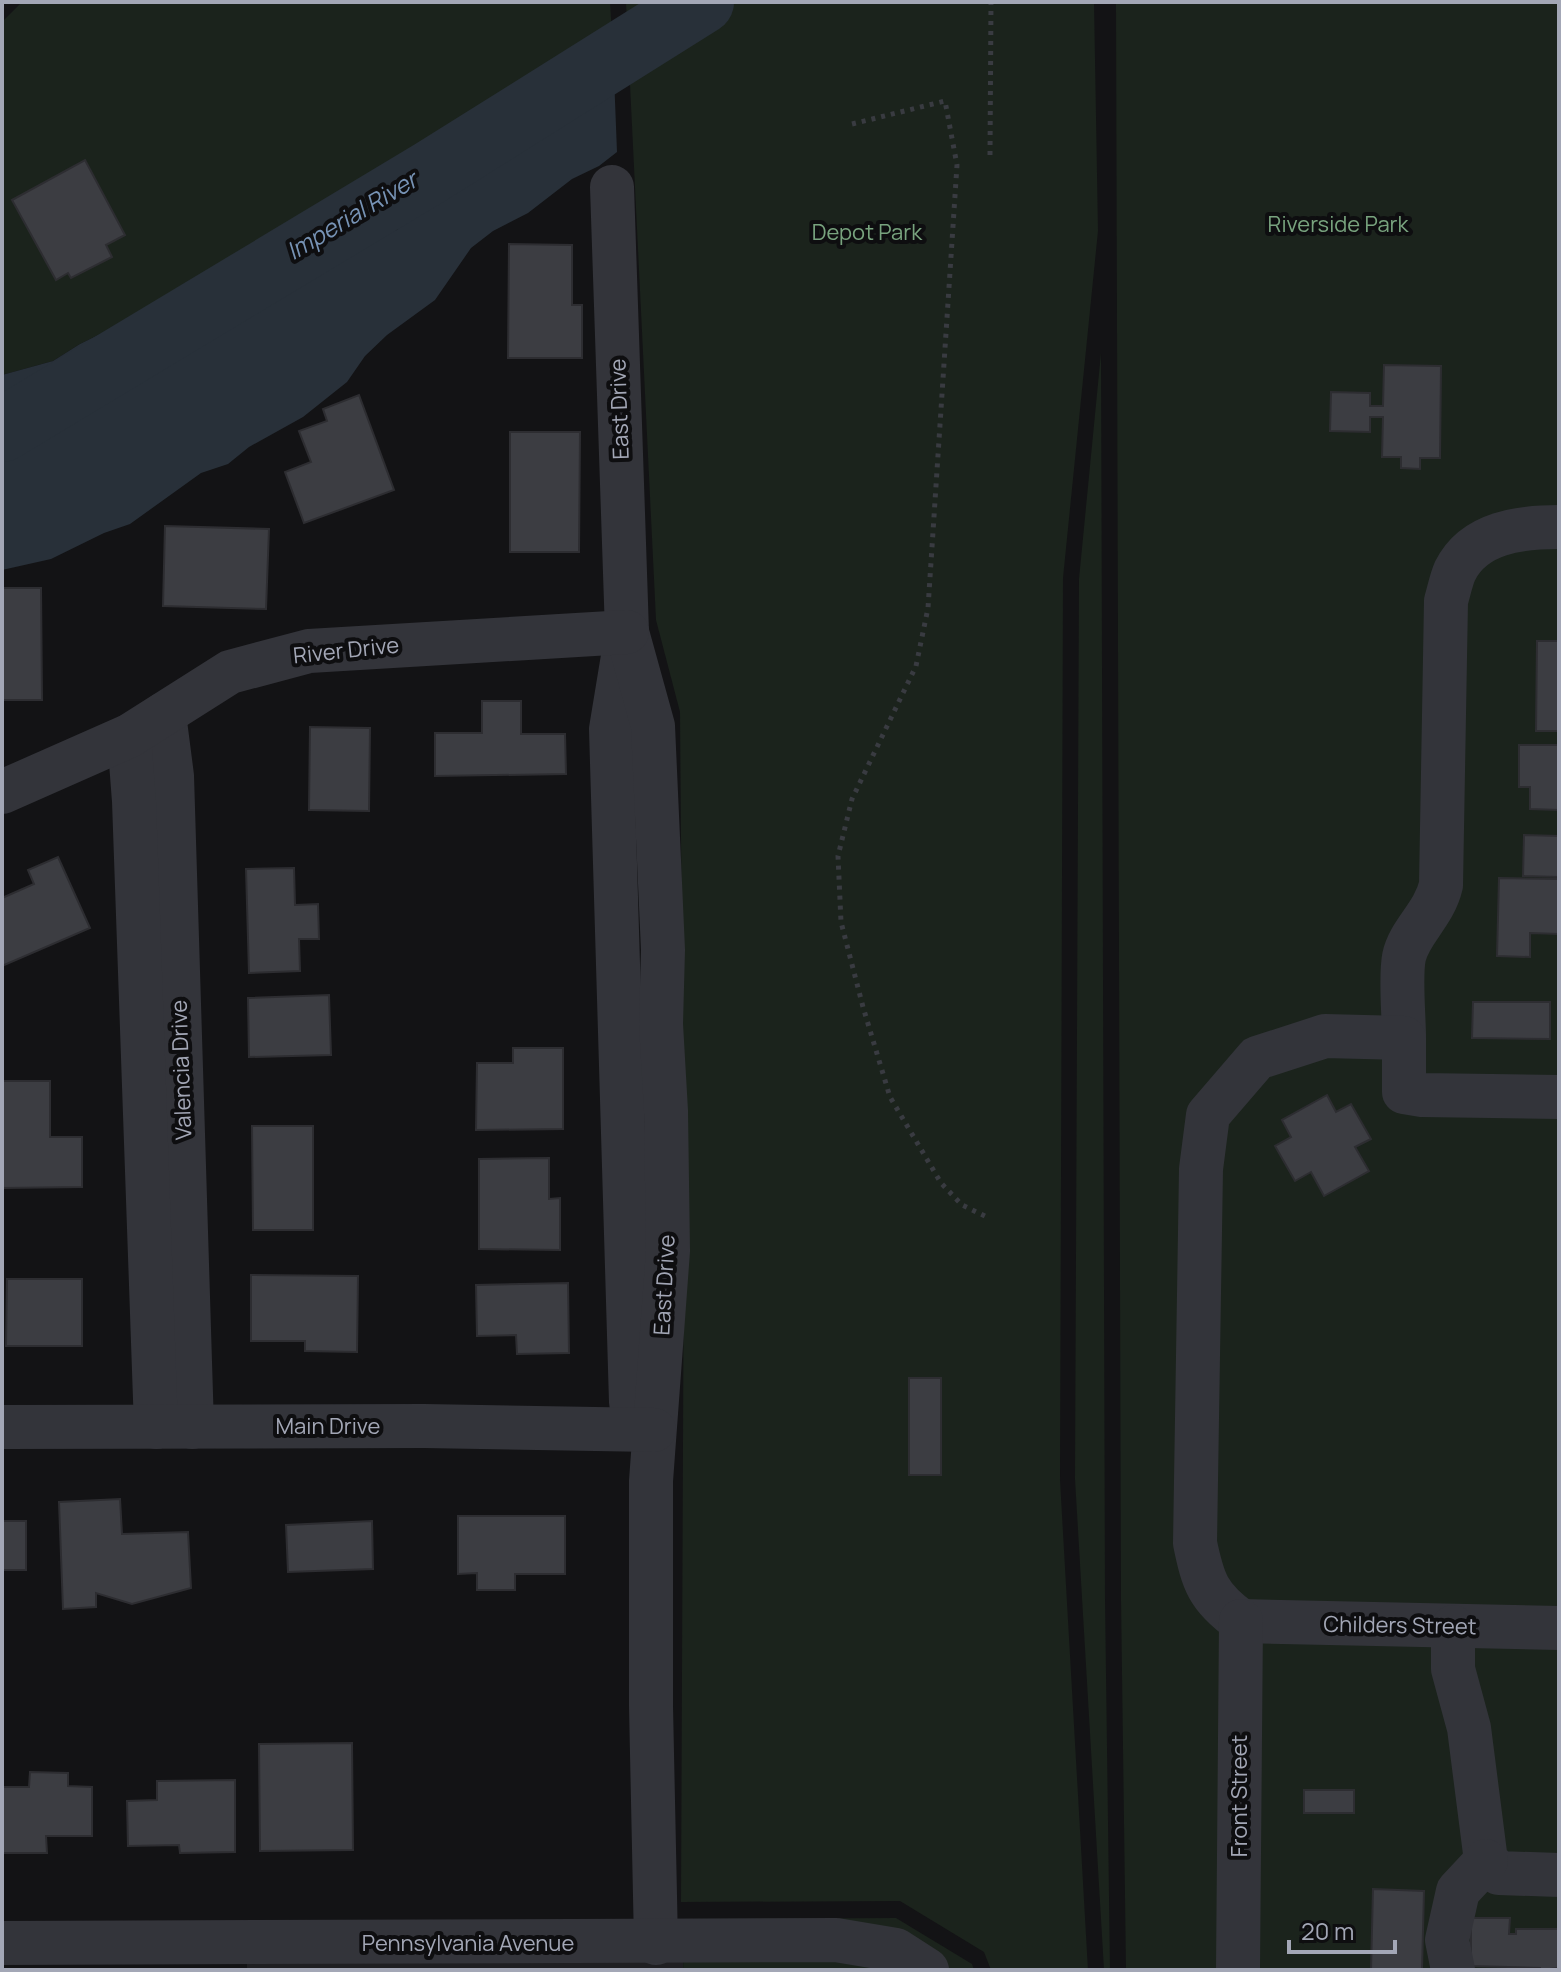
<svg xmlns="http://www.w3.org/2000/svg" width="1561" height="1972" viewBox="0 0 1561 1972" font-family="Manrope,sans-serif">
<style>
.built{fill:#1f1f22}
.green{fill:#1b231c}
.water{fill:#283039}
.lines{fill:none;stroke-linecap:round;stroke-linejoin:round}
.river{stroke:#283039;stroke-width:64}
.building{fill:#3c3d42;stroke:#2d2d31;stroke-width:2}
.path{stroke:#393b41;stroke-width:5;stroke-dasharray:4 6;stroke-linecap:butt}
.minor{stroke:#33343a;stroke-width:44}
.labels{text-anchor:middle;stroke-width:8;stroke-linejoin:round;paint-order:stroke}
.park-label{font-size:22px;fill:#78a37e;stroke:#0e0e10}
.street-label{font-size:22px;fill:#a3a7b6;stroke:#0e0e10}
.water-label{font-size:24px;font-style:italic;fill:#7793b5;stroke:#0e0e10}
</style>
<rect width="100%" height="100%" fill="#131315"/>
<polygon class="built" points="247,1954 683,1958 683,1970 247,1970"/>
<g class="green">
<polygon points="22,2 610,2 613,50 583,78 512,130 485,143 455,142 428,155 415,208 397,230 371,233 322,259 300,281 247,298 185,297 159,305 80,344 53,361 2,375 2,22"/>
<polygon points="626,2 1094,2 1098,231 1063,578 1060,1480 1088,1970 991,1970 984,1952 900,1901 681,1902 684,1213 680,712 656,620"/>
<polygon points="1116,2 1559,2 1559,1970 1126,1970 1121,1599"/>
<polygon points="1101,353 1105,1599 1110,1970 1104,1970 1075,1479 1079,579"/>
<polygon points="896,1918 972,1964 974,1970 683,1970 685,1919"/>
</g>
<path class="water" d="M613,50l4,102 -18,14 -27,13 -44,34 -35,18 -22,17 -36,52 -48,35 -22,21 -18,26 -44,35 -54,30 -21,17 -27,9 -71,51 -26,9 -53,26 -49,11v-195l51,-14 27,-17 79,-39 26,-8 62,1 53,-17 44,-39 27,-9 26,-3c22,-27 25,-41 31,-75l27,-13 30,1 27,-13 71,-52z"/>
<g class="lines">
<polyline class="river" points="2,430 431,172 702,2"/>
</g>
<g class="building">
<polygon points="85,160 125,235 106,245 112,257 71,278 68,273 56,280 12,200"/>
<polygon points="509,244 572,245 572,305 582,305 582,358 508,358"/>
<polygon points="1384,365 1441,366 1440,458 1420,458 1420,469 1401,468 1401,457 1382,457 1383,417 1370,417 1370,432 1330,431 1331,392 1370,393 1370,406 1383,406"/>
<polygon points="359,395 394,490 304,523 285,472 311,462 299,431 327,421 323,409"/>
<polygon points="510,432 580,432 579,552 510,552"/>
<polygon points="165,526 269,529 266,609 163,606"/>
<polygon points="2,588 41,588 42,700 2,700"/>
<polygon points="1537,641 1559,641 1559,731 1536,731"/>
<polygon points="482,701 521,701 521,734 565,734 566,774 435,776 435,733 482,733"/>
<polygon points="310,727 370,728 369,811 309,810"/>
<polygon points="1519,745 1559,745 1559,810 1530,809 1530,787 1519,787"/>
<polygon points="1524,835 1559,836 1559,877 1523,876"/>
<polygon points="58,857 90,928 2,966 2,898 34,884 28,870"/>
<polygon points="294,868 295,905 318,904 319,939 299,939 300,971 249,973 246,869"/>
<polygon points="1499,878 1559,879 1559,934 1530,933 1530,957 1497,956"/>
<polygon points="329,995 331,1055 249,1057 248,998"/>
<polygon points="1473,1002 1550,1002 1550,1039 1472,1038"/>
<polygon points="513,1048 563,1048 563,1129 476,1130 477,1063 513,1063"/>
<polygon points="2,1081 50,1081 50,1137 82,1137 82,1187 2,1188"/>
<polygon points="1327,1095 1336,1112 1351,1104 1371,1139 1355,1147 1369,1171 1324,1196 1311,1172 1295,1181 1275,1146 1291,1137 1282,1120"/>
<polygon points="252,1126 313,1126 313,1230 253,1230"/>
<polygon points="549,1158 549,1199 560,1198 560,1250 479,1249 479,1159"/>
<polygon points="251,1275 358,1276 357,1352 305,1351 305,1341 251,1341"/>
<polygon points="7,1279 82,1279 82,1346 6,1346"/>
<polygon points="568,1283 569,1353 517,1354 516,1335 477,1336 476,1285"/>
<rect x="909" y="1378" width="32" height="97"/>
<polygon points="120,1499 122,1534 188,1532 191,1588 132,1604 96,1593 96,1607 63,1609 59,1502"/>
<polygon points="458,1516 565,1516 565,1574 515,1574 515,1590 477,1590 477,1573 458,1574"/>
<rect x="2" y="1521" width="24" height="49"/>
<polygon points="372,1521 373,1569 288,1572 286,1525"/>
<polygon points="352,1743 353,1850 260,1851 259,1744"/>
<polygon points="30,1772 68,1773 68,1786 92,1787 92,1836 46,1836 47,1853 2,1853 2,1787 29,1787"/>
<polygon points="235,1780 235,1852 180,1853 179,1845 128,1846 127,1801 157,1800 157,1781"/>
<rect x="1304" y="1790" width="50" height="23"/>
<polygon points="1373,1889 1424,1891 1422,1970 1371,1970"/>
<polygon points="1471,1918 1510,1918 1509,1934 1516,1934 1516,1929 1559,1929 1559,1968 1540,1970 1540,1968 1471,1966"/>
</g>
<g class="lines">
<g class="path">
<polyline points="852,124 945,101 957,165 928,608 916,666 852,799 838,856 841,922 863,1007 890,1097 941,1183 962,1205 987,1217"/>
<polyline points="990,155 991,2"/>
</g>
<g class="minor">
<polyline points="612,187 627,632 611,729 631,1402"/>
<polyline points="627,632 653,726 663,950 661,1024 666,1111 668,1251 651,1481 651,1706 656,1943"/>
<polyline points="164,714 172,776 192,1427"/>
<polyline points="129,736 134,801 156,1427"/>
<polyline points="2,792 129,736 230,672 309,651 627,632"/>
<path d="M1404,1038c0,-22 -4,-61 0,-81 5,-25 30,-42 37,-72l5,-284c3,-10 5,-21 9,-30 19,-39 66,-44 104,-44"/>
<polyline points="2,1427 424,1426 654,1430"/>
<path d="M1241,1621c-33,-24 -38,-39 -46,-78l6,-374 7,-54 49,-57 68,-22 79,2v54l18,3 137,2"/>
<polyline points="1241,1621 1559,1628"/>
<polyline points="1453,1627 1453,1669 1469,1728 1486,1861 1499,1873 1559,1875"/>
<polyline points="2,1943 836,1940 896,1950 927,1970"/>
<polyline points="1238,1970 1241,1621"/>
<polyline points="1453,1970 1447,1940 1458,1891 1486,1861"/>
</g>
</g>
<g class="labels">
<g class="park-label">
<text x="1338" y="232">Riverside Park</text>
<text x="867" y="240">Depot Park</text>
</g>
<g class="street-label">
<text transform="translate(619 409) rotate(-92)" y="8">East Drive</text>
<text transform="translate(346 650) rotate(-6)" y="8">River Drive</text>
<text transform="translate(181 1070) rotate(-92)" y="8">Valencia Drive</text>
<text transform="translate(664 1285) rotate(-87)" y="8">East Drive</text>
<text x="328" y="1434">Main Drive</text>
<text transform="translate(1400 1625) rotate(1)" y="8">Childers Street</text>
<text transform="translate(1239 1796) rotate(-90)" y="8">Front Street</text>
<text x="468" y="1951">Pennsylvania Avenue</text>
</g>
<g class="water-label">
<text transform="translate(352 216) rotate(-31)" y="8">Imperial River</text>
</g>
</g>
<rect width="1561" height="1972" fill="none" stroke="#a3a7b6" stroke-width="8"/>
<path d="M1289 1940v12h106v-12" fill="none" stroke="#a3a7b6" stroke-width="4"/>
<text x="1301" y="1940" font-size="24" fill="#a3a7b6" stroke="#0e0e10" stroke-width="6" paint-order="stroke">20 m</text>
</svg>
